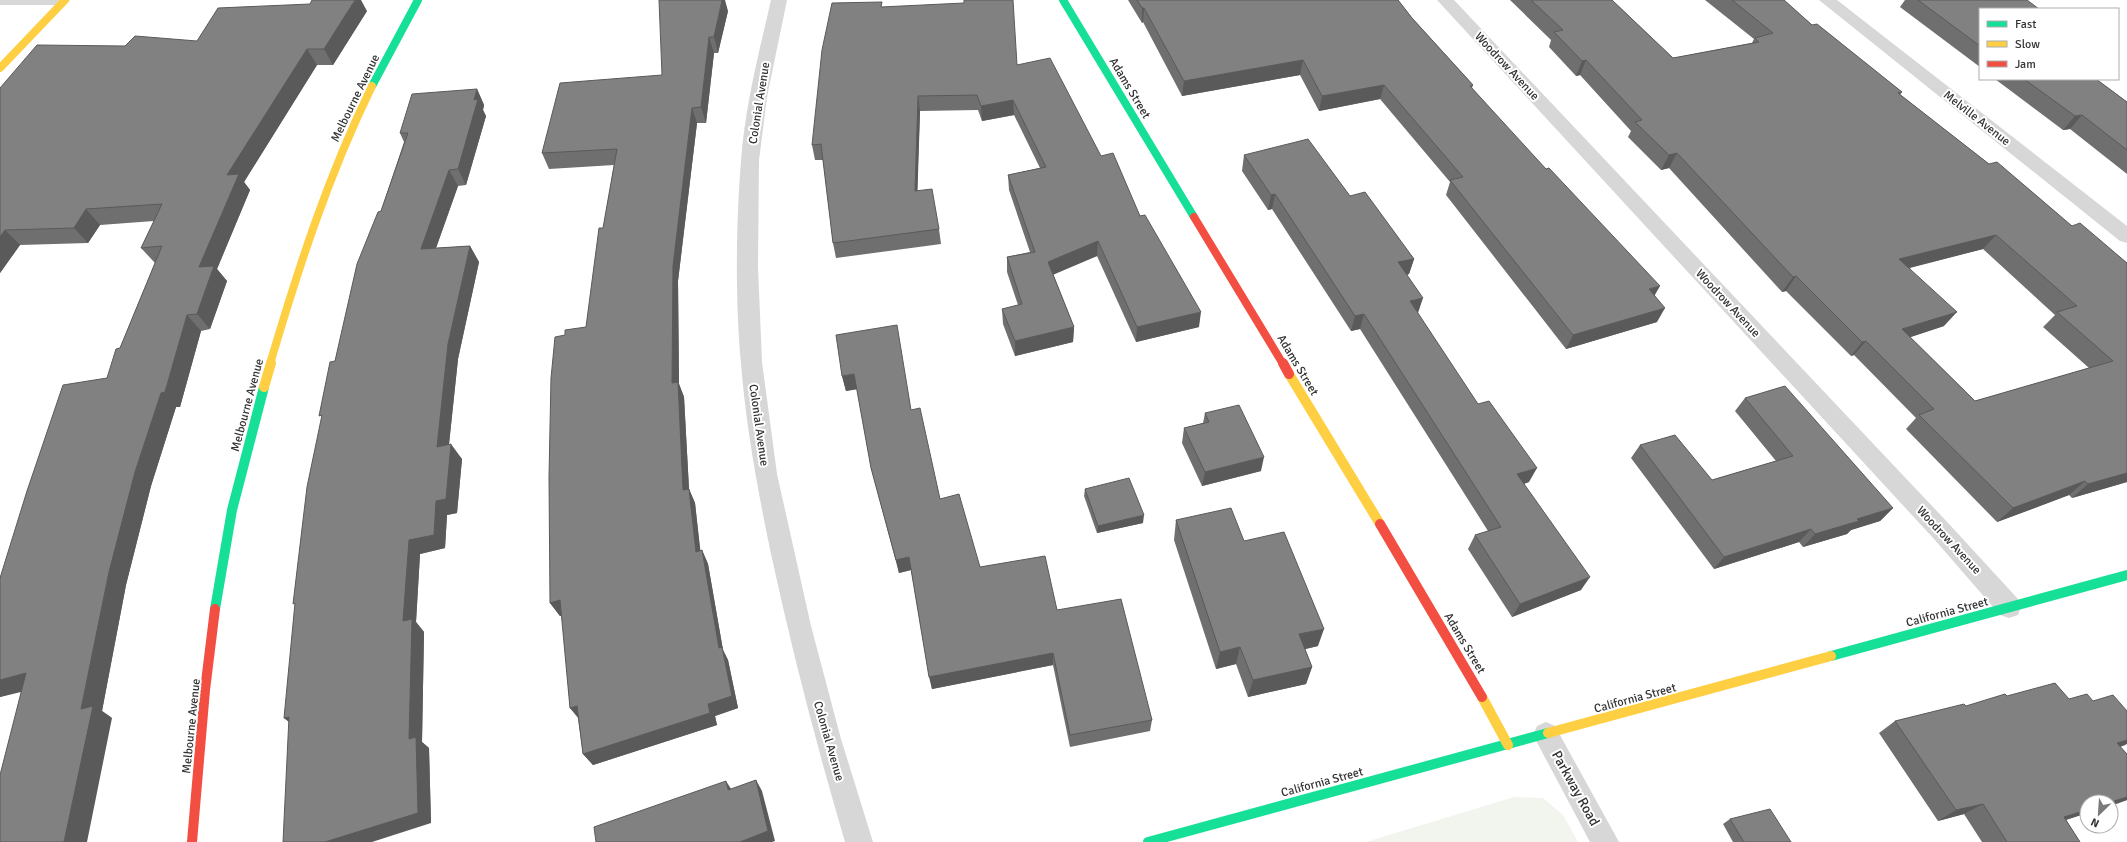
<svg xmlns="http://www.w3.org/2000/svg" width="2127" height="842" viewBox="0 0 2127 842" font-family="Signika,sans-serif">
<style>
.green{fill:#f1f5ed}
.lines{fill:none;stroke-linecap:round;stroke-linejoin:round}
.lane{fill:#d7d7d7;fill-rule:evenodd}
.street{fill:#d7d7d7;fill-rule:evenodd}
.fast-far1{stroke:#16e098;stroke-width:8}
.fast{stroke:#16e098;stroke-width:10}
.slow-far1{stroke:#ffcf43;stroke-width:8}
.slow{stroke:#ffcf43;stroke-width:10}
.jam-far1{stroke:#f24e42;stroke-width:8}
.jam{stroke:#f24e42;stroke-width:10}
.wall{fill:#6f6f6f;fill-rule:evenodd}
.shaded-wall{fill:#5a5a5a}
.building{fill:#818181;stroke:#5a5a5a;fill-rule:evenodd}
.labels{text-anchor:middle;stroke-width:4;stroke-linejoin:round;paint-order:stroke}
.street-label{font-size:12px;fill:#333;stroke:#fff}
.near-street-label{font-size:14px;fill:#333;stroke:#fff}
</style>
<rect width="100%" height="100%" fill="#fff"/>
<polygon class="green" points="1514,797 1543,798 1563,815 1578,842 1366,842"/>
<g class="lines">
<polygon class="lane" points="0,0 69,0 70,1 63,5 0,5"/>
<g class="street">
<path d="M771,0h16l-20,97 -8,63 -1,107 4,95 15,112 34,152 30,113 32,103h-28c-28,-95 -53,-191 -74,-288 -13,-63 -25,-126 -30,-191 -6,-63 -5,-139 0,-202 4,-55 18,-108 30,-161z"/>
<polygon points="1437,0 1454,0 1950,525 2018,599 2021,607 2018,615 2009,618 2000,615 1934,539"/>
<polygon points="1819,0 1837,0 2127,226 2127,243 2120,241"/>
<polygon points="1546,722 1555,726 1619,842 1590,842 1533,735 1537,726"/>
</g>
<g class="fast-far1">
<polyline points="1063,0 1194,217"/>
<polyline points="372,86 418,0"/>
</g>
<g class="fast">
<polyline points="215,609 232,510 264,387"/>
<polyline points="1831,656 2127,575"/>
<polyline points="1148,842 1548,733"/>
</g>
<g class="slow-far1">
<polyline points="0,68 65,0"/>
<path d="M270,364c28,-95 58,-188 102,-278"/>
</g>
<g class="slow">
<polyline points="1289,374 1380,524"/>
<polyline points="264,387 271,363"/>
<polyline points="1482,697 1508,745"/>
<polyline points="1548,733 1831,656"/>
</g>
<polyline class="jam-far1" points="1194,217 1283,364"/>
<g class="jam">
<polyline points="1283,363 1289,374"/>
<polyline points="1380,524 1482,697"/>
<polyline points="192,842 205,690 215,609"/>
</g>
</g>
<g class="wall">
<polygon points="1128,0 1398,0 1412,18 1473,85 1472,88 1654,295 1657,322 1566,349 1446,195 1450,182 1380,99 1319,111 1300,75 1182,96 1143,22 1142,23"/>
<path d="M1510,0h102l61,58 79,-15 2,-4 -49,-39h79l28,25 90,67 -2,3 89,69 83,62 55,37v219l-55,16 -3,-3 -72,27 -91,-93 10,-11 -62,-63 -3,1 -65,-65 -4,1 -113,-124 -8,2 -33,-33 3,-6 -51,-56 -4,1 -27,-29 2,-7zM1983,249l72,66 -12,12 46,41 -114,33 -65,-64 34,-11 -34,-58z"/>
<polygon points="1905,0 2027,0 1980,9 1980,67 1900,7"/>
<polygon points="883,7 1017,65 1101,156 1140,216 1199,327 1136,342 1097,256 1053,274 1074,327 1073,342 1015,356 1003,324 1002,309 1018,305 1007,272 1007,257 1030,252 1009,190 1008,175 1040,168 1014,115 982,121 978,110 920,111 917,191 939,229 941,244 836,258 833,243 823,160 815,160 812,145"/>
<polygon points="367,11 333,65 317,65 244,182 250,190 217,269 227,281 210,329 201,331 180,407 176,407 151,486 126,585 102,711 112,718 22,691 0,697 0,578 107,378 120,348 155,263 141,248 154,221 100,225 88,243 20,245 0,273 0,88 125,46 197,41"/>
<polygon points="728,11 718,53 714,53 706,123 697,123 678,281 679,384 684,397 689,489 695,503 700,550 702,550 708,564 723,650 728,660 738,708 715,716 717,725 593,765 583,754 578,718 570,708 562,615 560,616 550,603 565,335 586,327 614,165 549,169 542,153 662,75"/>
<polygon points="1995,79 2096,79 2127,102 2127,174 2070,129 2063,130"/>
<polygon points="477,89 484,105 483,110 486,116 466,185 458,186 436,248 470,246 479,262 458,359 449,445 462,459 457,513 447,515 445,548 420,554 416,622 424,632 422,742 429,748 431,823 284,718 335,361 381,211 404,142 400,133"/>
<polygon points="1244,155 1350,196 1414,259 1409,274 1407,275 1417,313 1529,482 1524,484 1581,590 1512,617 1468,549 1475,535 1488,531 1360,329 1351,331 1272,209 1268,210 1242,171"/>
<polygon points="842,376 911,410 940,499 980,567 1057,610 1152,720 1150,731 1070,747 1053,665 932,689 911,570 899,573 871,468 857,389 846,391"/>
<polygon points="1745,398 1893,508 1880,521 1851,530 1847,534 1803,547 1799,542 1714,569 1631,458 1640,445 1712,480 1776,461 1735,411"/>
<polygon points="1205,413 1261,471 1202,486 1182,443 1184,428 1203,423"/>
<polygon points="1085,489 1143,523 1097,533 1084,496"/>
<polygon points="1176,520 1244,541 1318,646 1305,649 1312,667 1306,684 1248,697 1236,664 1216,669 1174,540"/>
<polygon points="2007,696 2125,745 2120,747 2127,754 2127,800 2066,820 2080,842 1982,842 1964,814 1938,821 1879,733 1895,721 1966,706"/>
<polygon points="1730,819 1791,842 1733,842 1723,824"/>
</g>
<g class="shaded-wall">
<polygon points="355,0 361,0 367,11 333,65 324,49"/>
<polygon points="722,0 725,0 728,11 718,53 714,37"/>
<polygon points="1142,8 1144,8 1143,22 1142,23"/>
<polygon points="709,37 714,53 706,123 701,107"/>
<polygon points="307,49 317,65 244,182 250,190 217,269 227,281 210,329 197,314 199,267 227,175"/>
<polygon points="1303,60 1300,75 1182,96 1184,81"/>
<polygon points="1586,60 1580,75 1576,76 1582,61"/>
<polygon points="1384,85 1380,99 1319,111 1322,96"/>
<polygon points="477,89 484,105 483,110 486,116 466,185 458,169"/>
<polygon points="918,96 920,111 917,207 915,191"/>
<polygon points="1013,100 1014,115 982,121 981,106"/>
<polygon points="692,108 697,123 678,281 679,384 684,397 689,489 695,503 702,565 696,552 683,490 672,383 673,266"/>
<polygon points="2082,115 2070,129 2063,130 2075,116"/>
<polygon points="1677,153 1669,168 1661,170 1669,155"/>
<polygon points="449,170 458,186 430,265 421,249"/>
<polygon points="1275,194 1272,209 1268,210 1271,195"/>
<polygon points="86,209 100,225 88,243 74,228"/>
<polygon points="5,230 20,245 0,273 0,237"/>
<polygon points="1996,235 1983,249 1888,273 1899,259"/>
<polygon points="1098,241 1097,256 1048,277 1048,262"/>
<polygon points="470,246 479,262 458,359 447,462 437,447 448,344"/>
<polygon points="1414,259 1409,274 1393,278 1398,262"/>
<polygon points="1796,276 1786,291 1782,292 1793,277"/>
<polygon points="1660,286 1652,300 1649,289"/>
<polygon points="1423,298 1418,313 1410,301"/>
<polygon points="1665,308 1657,322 1566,349 1573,335"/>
<polygon points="1201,312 1199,327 1136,342 1137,327"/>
<polygon points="1957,312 1944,326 1890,344 1902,329"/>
<polygon points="1364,314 1360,329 1351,331 1355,316"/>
<polygon points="187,315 201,331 180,407 176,407 151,486 126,585 102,711 112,718 87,842 64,842 81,709 109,572 135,472"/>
<polygon points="1074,327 1073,342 1015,356 1015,341"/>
<polygon points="1866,341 1854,355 1851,356 1862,342"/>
<polygon points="854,374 858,389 846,391 842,376"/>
<polygon points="451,444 462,459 457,513 447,515 445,548 420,554 416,622 424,632 422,742 429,748 431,823 372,842 325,842 409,739 403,621 409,540 436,501"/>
<polygon points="1264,457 1261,471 1202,486 1205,472"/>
<polygon points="1537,468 1529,482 1509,488 1517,474"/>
<polygon points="2127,473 2127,482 2072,498 2088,484"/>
<polygon points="2085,481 2069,495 1997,522 2013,508"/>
<polygon points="1893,508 1880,521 1851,530 1847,534 1803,547 1815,534 1857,519"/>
<polygon points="1144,515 1143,523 1097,533 1098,526"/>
<polygon points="1811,529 1799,542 1714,569 1724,557"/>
<polygon points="702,550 708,564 723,650 728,660 738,708 715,716 717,725 593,765 583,754 708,704 719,648"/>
<polygon points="909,557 911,570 899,573 896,560"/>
<polygon points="1590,577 1581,590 1512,617 1520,604"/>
<polygon points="560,600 569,613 560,616 550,603"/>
<polygon points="1324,629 1318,646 1293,652 1299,634"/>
<polygon points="1240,647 1236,664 1216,669 1220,652"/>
<polygon points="1053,653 1053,665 932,689 929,677"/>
<polygon points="1312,667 1306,684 1248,697 1253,680"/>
<polygon points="26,673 46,686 0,697 0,680"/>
<polygon points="577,706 580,719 570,708"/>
<polygon points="289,717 299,730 284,718"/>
<polygon points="2127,740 2127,744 2125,745 2096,754 2117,743"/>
<polygon points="756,780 762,791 775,841 772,842 740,842"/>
<polygon points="726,781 733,792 728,790"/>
<polygon points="2127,797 2127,800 2111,806 2111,802"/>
<polygon points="1983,804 1964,814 1938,821 1956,810"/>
<polygon points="2087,810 2087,813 2043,827 2064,817"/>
</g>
<g class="building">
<polygon points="312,0 355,0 324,49 307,49 227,175 239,174 199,267 214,266 197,314 187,315 165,392 161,393 135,472 109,572 81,709 93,706 64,842 0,842 0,775 26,673 0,680 0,578 27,491 63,385 107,378 116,349 120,348 162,246 141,248 162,204 86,209 74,228 5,230 0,237 0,88 37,45 125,46 135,36 197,41 218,8 310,4"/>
<polygon points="659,0 722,0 714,37 709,37 701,107 692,108 673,266 672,383 678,382 683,490 689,489 696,552 702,550 719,648 722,647 732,696 708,704 710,713 583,754 577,706 570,708 560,600 550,603 549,477 551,378 555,337 565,335 565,330 586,327 599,228 603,228 617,149 542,153 560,83 662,75"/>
<polygon points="964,0 1013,0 1017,65 1050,58 1101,156 1113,153 1140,216 1145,215 1201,312 1137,327 1098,241 1048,262 1074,327 1015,341 1002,309 1022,304 1007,257 1035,252 1008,175 1046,167 1013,100 981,106 977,95 918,96 915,191 932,189 939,229 833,243 821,144 812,145 822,50 832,3 882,2 881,7 964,3"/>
<polygon points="1137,0 1398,0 1412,18 1473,85 1470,86 1546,169 1549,168 1660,286 1649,289 1665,308 1573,335 1450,180 1463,177 1384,85 1322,96 1303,60 1184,81 1144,8 1142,8"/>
<path d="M1531,0h81l61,58 86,-16 -4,-4 18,-5 -41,-33h52l28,25 5,-1 85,68 -4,1 91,71 8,-2 75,64 8,-3 47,40v210l-39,11 -3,-3 -72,27 -94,-93 15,-6 -68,-68 -4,1 -66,-66 -3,1 -116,-124 -8,2 -34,-33 7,-2 -56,-60 -4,1 -28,-29 9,-2zM1996,235l81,71 -20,6 56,49 -138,40 -73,-72 55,-17 -58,-53z"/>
<polygon points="1918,0 2027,0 2039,9 1980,9 1980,46"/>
<polygon points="2024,79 2096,79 2127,102 2127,150 2082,115 2075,116"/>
<polygon points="477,89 474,100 478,99 458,169 449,170 421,249 470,246 448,344 437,447 451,444 446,499 436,501 434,535 409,540 403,621 412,619 409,739 416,737 418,813 325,842 283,842 289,717 284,718 295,603 293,604 307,487 322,415 319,416 330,362 335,361 357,264 378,212 381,211 408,133 400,133 412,94"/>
<polygon points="1308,139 1350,196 1365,192 1414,259 1398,262 1423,298 1410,301 1478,404 1489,401 1537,468 1517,474 1590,577 1520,604 1475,535 1501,527 1364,314 1355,316 1275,194 1271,195 1244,155"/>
<polygon points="897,325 911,410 920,408 940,499 959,494 980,567 1045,556 1057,610 1121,599 1152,720 1070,735 1053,653 929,677 909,557 896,560 871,468 854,374 842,376 836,335"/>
<polygon points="1785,386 1893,508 1857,519 1859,521 1815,534 1811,529 1724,557 1640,445 1675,435 1712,480 1793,456 1745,398"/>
<polygon points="1239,405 1264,457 1205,472 1184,428 1209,422 1205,413"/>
<polygon points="1129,478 1144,515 1098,526 1085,489"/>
<polygon points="1231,508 1244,541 1284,532 1324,629 1299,634 1312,667 1253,680 1240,647 1220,652 1176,520"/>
<polygon points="2055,683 2069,699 2087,694 2093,701 2113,695 2127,711 2127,740 2117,743 2127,754 2127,797 2111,802 2087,802 2087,810 2064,817 2080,842 2007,842 1983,804 1956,810 1895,721 1964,704 1966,706 2005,694 2007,696"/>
<polygon points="756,780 768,831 740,842 596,842 594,827 726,781 728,790"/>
<polygon points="1770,809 1791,842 1744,842 1730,819"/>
</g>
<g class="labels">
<g class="street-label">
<text transform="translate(1507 66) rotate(47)" y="4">Woodrow Avenue</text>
<text transform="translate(1130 88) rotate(59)" y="4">Adams Street</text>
<text transform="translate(355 98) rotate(-64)" y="4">Melbourne Avenue</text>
<text transform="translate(759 103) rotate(-81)" y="4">Colonial Avenue</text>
<text transform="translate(1977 118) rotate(38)" y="4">Melville Avenue</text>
<text transform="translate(1728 303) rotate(47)" y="4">Woodrow Avenue</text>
<text transform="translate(1298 365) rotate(59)" y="4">Adams Street</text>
<text transform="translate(247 405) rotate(-75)" y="4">Melbourne Avenue</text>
<text transform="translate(759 425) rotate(82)" y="4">Colonial Avenue</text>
<text transform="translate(1949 540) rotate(47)" y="4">Woodrow Avenue</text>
<text transform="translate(1947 612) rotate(-15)" y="4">California Street</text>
<text transform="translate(1465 643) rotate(59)" y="4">Adams Street</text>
<text transform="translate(1635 698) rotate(-15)" y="4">California Street</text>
<text transform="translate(191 726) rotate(-84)" y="4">Melbourne Avenue</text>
<text transform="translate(829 741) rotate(74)" y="4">Colonial Avenue</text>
<text transform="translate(1322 782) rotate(-15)" y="4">California Street</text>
</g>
<g class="near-street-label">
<text transform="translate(1576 788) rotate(61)" y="5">Parkway Road</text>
</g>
</g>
<rect x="1979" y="8" width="140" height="72" fill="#ffffff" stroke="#adadad"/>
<rect x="1987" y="21" width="20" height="6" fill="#16e098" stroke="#adadad"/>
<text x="2015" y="28" font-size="12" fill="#333333">Fast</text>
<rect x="1987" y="41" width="20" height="6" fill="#ffcf43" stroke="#adadad"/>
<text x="2015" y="48" font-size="12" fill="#333333">Slow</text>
<rect x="1987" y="61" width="20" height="6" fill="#f24e42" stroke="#adadad"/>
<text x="2015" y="68" font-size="12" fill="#333333">Jam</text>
<g transform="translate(2099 814) rotate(205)"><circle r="19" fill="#ffffff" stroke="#adadad"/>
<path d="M0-3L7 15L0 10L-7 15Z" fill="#7a7a7a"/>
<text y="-6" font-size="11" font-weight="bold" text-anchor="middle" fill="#333333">N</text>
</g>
</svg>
